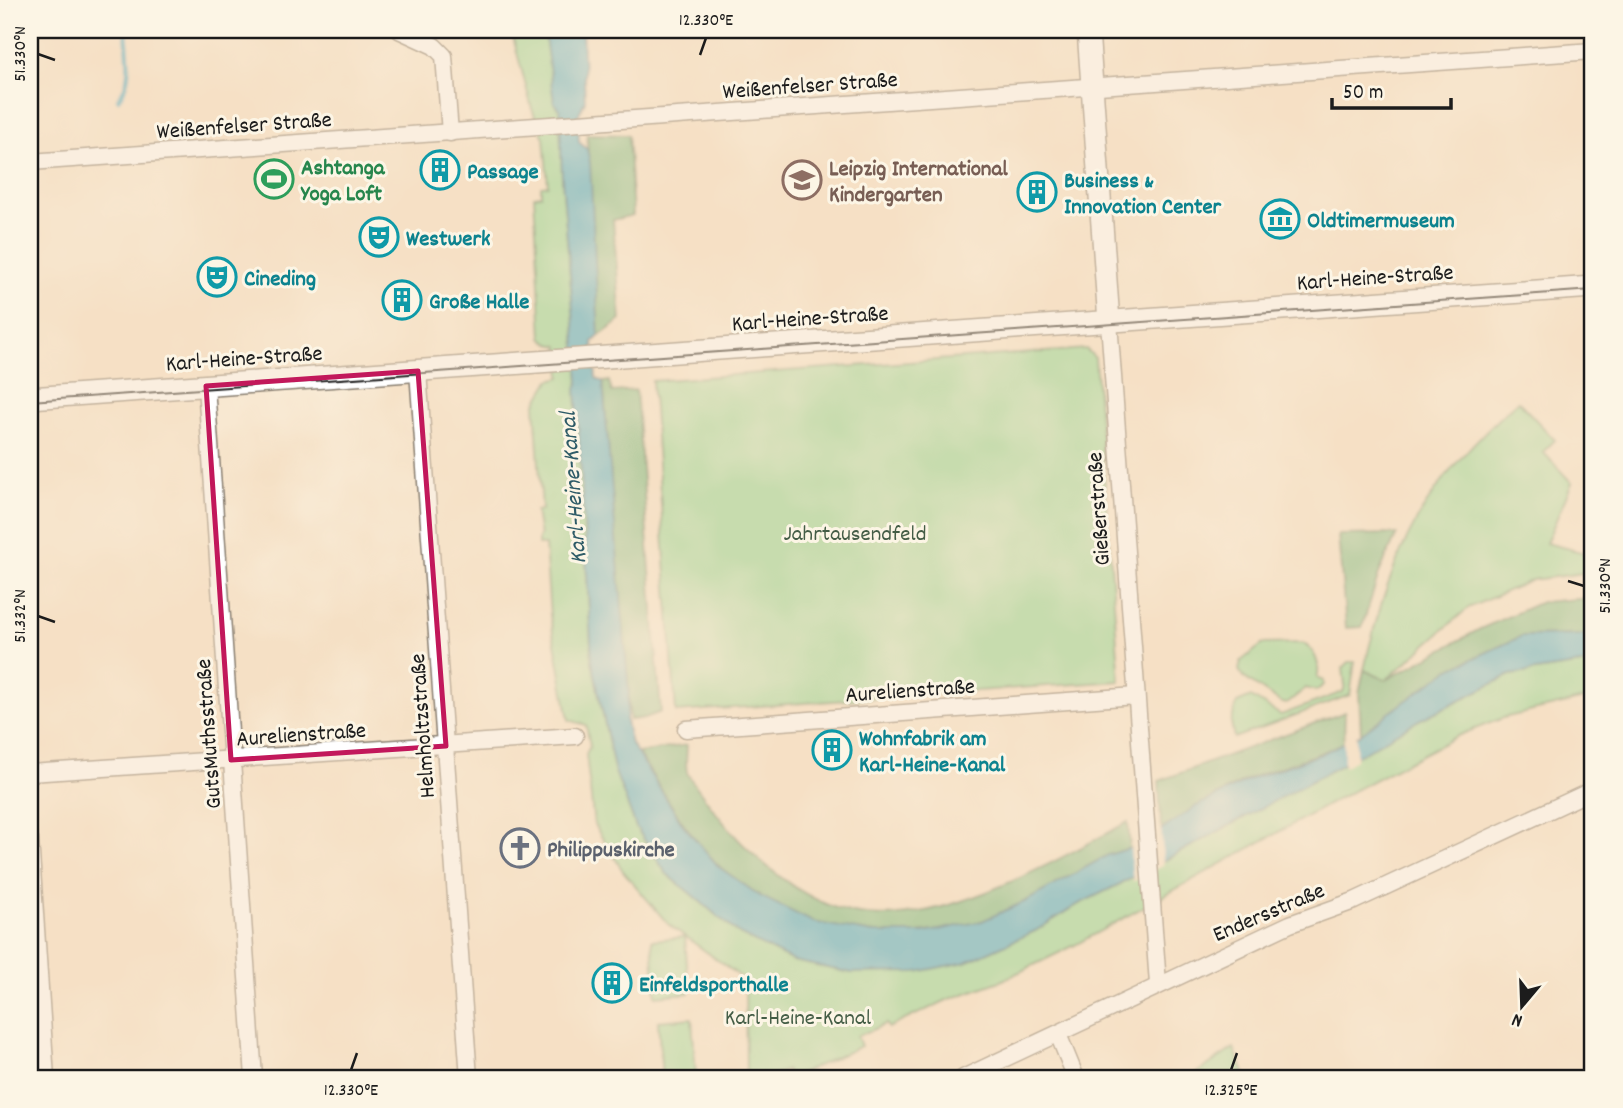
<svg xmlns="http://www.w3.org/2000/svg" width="1623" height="1108" viewBox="0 0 1623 1108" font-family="Dekko,sans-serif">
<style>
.green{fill:#8fd793;stroke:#567a58;stroke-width:2}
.forest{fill:#73b87d;stroke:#486a4c;stroke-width:2}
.water{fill:#43a9c3;stroke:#306270;stroke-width:2}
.pier{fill:#f5e0c5}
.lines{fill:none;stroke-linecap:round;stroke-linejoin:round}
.stream{stroke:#43a9c3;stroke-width:4.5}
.minor-casing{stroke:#887e70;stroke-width:19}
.tertiary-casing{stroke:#887e70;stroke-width:24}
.minor{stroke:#fff;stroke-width:16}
.tertiary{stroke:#fff;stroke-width:21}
.tram{stroke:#1c1c1c;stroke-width:2}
.marked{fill:none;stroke:#c2185b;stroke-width:5;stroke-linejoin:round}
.ticks{fill:none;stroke:#1c1c1c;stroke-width:2.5}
.labels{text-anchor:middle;stroke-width:6;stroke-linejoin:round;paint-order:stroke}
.street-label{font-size:23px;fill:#1c1c1c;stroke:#fcf5e5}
.leisure-label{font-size:23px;font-weight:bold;fill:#27864d;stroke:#fcf5e5;text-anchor:start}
.education-label{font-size:23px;font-weight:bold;fill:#785e54;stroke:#fcf5e5;text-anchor:start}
.culture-label{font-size:23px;font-weight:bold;fill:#0d838f;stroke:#fcf5e5;text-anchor:start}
.park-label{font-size:23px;fill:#445d46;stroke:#fcf5e5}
.worship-label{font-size:23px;font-weight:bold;fill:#5b616d;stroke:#fcf5e5;text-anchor:start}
.water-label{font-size:24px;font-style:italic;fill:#2e5b67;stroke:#fcf5e5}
.neatline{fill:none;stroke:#1c1c1c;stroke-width:2.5}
.ticks-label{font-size:18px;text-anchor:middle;fill:#1c1c1c}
</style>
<rect width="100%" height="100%" fill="#fcf5e5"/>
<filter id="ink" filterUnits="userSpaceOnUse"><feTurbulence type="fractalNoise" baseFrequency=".0143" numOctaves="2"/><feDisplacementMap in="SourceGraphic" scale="14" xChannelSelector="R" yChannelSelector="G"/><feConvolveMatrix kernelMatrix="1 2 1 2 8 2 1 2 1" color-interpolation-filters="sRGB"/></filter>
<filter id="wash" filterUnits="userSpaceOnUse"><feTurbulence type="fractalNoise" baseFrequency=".00686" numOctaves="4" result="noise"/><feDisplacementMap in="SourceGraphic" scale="28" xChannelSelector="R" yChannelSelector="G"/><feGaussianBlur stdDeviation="1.57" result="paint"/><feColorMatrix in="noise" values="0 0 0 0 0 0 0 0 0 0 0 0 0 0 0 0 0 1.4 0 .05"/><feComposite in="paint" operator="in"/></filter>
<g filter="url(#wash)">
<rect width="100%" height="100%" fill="#f5e0c5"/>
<g class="green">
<polygon points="511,30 544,30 560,110 562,179 579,382 576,389 592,660 614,769 636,827 666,873 739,934 793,961 852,973 966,962 1035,931 1079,904 1130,879 1345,763 1419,720 1510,675 1582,664 1593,665 1593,697 1503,718 1457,736 1338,799 1073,946 1003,980 947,1000 888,1028 886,1024 857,1036 861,1046 791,1078 786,1070 768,1078 730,1078 746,1071 745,980 668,924 623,871 594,825 586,754 590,746 586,725 569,720 550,616 545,545 538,545 538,537 540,536 536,511 542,510 535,405 550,380 561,377 559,346 550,344 542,337 534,196 541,195 541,186 548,185 544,138 532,109"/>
<polygon points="1086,349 1095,358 1120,681 676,712 652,381"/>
<path d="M1518,401l37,39 -12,12 29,31 -26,60 47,12 -3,17 -58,8 -64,28 -82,72 -22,-10c26,-119 62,-189 154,-269z"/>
<path d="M1302,643c13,6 19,22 15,35l7,3v4l-8,6 -10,-3 -20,16 -6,-2 -37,-25 -4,-7 2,-9 22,-17z"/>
<polygon points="1349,662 1355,662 1350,695 1234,738 1231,722 1237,703 1251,697 1281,715 1343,692 1345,685 1343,668"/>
<polygon points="685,937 689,993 656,996 652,940"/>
<polygon points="692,1018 696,1078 662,1078 658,1021"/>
<polygon points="1234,1048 1246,1078 1189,1078"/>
</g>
<g class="forest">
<polygon points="587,134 628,135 633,215 613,220 621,320 598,337"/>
<polygon points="609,381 612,392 636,390 661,712 645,718 630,720 603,382"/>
<polygon points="1397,534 1380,571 1362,627 1346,628 1338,535"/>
<polygon points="1590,598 1593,612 1593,635 1522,636 1448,670 1361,734 1359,693 1364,670 1386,680 1480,629 1541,602"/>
<path d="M1345,712l-1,31c-30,14 -62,22 -93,35 -32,15 -61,32 -90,52l-2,-49z"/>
<path d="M687,745c0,8 -2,19 0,27 2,6 8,12 12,18 15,20 29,40 47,57 30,30 71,60 113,67 82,14 198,-54 269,-92l2,26c-53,17 -96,56 -148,73 -51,16 -117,17 -168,1 -24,-8 -50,-23 -71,-38 -8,-6 -18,-11 -25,-19 -33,-33 -55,-74 -80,-112z"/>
</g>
<polygon class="water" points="544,30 582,30 585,101 578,116 579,142 587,149 590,162 599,336 593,342 596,378 603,382 629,692 626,721 631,744 684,826 719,867 760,896 813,922 873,933 924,933 982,921 1026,901 1108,855 1140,845 1196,806 1253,778 1321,754 1359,735 1448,670 1522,636 1593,635 1593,665 1581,664 1510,675 1419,720 1345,763 1130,879 1079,904 1035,931 966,962 917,972 852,973 793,961 739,934 666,873 636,827 614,769 592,660 576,388 579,382 562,179 560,110 554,103"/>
<g class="pier">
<polygon points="1356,733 1356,760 1344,767 1344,738"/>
<polygon points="1161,826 1163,865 1133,882 1130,844 1138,842"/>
</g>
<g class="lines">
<path class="stream" d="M118,99c16,-19 9,-46 8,-69"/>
</g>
</g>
<g filter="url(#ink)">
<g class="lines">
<g class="minor-casing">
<g id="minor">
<polyline points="399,30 434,46 444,56 450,133"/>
<polyline points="30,162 1593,51"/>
<polyline points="1109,322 1158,984"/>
<polyline points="418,371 469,1078"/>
<polyline points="206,386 254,1078"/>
<polyline points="686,729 1136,696"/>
<polyline points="30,773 575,736"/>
<polyline points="30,839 46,1078"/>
<polyline points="1058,1034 1076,1078"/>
<polyline points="963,1078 1290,924 1354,901 1593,790"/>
</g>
</g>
<g class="tertiary-casing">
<g id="tertiary">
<polyline points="1088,30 1109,322"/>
<polyline points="30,398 1593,287"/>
</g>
</g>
<use href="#minor" class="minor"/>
<use href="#tertiary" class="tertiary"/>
<polyline class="tram" points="30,401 1593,290"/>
</g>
</g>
<path d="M0 0H1623V1108H0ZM418,371l28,375 -215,14 -25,-374z" fill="#f5e0c5" fill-opacity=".55" fill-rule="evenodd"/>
<path class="marked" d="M418,371l28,375 -215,14 -25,-374z"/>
<path class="ticks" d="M38,54l17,6M700,55l6,-17M1568,581l16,5M38,616l17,6M351,1070l6,-17M1231,1070l6,-17"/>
<defs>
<g id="building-ring" transform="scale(2.0125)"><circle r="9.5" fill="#fcf5e5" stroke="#0f9aa8" stroke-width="1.5"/><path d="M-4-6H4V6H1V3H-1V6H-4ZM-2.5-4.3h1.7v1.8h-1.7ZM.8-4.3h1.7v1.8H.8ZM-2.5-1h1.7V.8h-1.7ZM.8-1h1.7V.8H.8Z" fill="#0f9aa8"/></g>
<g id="stadium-ring" transform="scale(2.0125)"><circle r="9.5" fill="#fcf5e5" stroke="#2e9e5b" stroke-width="1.5"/><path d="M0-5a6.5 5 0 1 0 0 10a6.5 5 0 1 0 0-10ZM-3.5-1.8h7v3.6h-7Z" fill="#2e9e5b"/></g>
<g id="school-ring" transform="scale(2.0125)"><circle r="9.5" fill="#fcf5e5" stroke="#8d6e63" stroke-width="1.5"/><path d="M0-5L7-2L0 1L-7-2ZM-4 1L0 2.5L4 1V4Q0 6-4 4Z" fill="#8d6e63"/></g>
<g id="museum-ring" transform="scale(2.0125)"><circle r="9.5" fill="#fcf5e5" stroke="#0f9aa8" stroke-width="1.5"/><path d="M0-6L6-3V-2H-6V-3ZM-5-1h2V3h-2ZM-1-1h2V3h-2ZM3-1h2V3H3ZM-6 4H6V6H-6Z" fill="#0f9aa8"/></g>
<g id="theatre-ring" transform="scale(2.0125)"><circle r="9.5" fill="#fcf5e5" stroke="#0f9aa8" stroke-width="1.5"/><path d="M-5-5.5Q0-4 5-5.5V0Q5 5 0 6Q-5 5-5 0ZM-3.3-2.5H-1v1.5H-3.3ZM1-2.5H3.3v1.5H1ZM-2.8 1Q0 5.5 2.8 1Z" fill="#0f9aa8"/></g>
<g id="church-ring" transform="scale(2.0125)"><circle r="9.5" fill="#fcf5e5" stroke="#6b7280" stroke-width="1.5"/><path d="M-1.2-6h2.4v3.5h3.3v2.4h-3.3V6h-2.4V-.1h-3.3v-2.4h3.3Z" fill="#6b7280"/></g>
</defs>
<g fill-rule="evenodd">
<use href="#building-ring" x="440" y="170"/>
<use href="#stadium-ring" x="274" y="179"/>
<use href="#school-ring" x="802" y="180"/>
<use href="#building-ring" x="1037" y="192"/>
<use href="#museum-ring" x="1280" y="219"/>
<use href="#theatre-ring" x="379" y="237"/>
<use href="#theatre-ring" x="217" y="277"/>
<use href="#building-ring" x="402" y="300"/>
<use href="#building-ring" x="832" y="750"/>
<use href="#church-ring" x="520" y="848"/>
<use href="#building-ring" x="612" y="983"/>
</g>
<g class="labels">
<g class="street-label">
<text transform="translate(810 84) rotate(-4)" y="8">Weißenfelser Straße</text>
<text transform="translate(244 124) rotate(-4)" y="8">Weißenfelser Straße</text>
<text transform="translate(1375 276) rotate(-4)" y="8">Karl-Heine-Straße</text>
<text transform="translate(810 317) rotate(-4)" y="8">Karl-Heine-Straße</text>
<text transform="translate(244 357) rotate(-4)" y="8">Karl-Heine-Straße</text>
<text transform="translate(1097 509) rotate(-94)" y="8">Gießerstraße</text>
<text transform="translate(910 689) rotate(-4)" y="8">Aurelienstraße</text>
<text transform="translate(421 726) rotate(-94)" y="8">Helmholtzstraße</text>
<text transform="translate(301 733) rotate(-4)" y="8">Aurelienstraße</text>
<text transform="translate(207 734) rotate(-94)" y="8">GutsMuthsstraße</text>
<text transform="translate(1268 911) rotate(-23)" y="8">Endersstraße</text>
</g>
<g class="leisure-label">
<text x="301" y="174">Ashtanga<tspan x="301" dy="26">Yoga Loft</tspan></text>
</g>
<g class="education-label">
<text x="829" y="175">Leipzig International<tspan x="829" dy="26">Kindergarten</tspan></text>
</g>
<g class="culture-label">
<text x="467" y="178">Passage</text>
<text x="1064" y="187">Business &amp;<tspan x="1064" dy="26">Innovation Center</tspan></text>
<text x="1307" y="227">Oldtimermuseum</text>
<text x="406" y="245">Westwerk</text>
<text x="244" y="285">Cineding</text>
<text x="429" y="308">Große Halle</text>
<text x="859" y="745">Wohnfabrik am<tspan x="859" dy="26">Karl-Heine-Kanal</tspan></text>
<text x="639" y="991">Einfeldsporthalle</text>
</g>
<g class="park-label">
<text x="855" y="540">Jahrtausendfeld</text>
<text x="798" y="1024">Karl-Heine-Kanal</text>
</g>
<g class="worship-label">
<text x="547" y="856">Philippuskirche</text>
</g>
<g class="water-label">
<text transform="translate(572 488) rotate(-94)" y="8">Karl-Heine-Kanal</text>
</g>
</g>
<rect width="1623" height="1108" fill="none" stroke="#fcf5e5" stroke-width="77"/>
<g transform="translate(1522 1006) rotate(199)" stroke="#fcf5e5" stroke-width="5" paint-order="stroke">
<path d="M0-5L12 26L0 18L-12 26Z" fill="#1c1c1c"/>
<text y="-10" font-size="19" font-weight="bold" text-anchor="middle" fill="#1c1c1c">N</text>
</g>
<path d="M1332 98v10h119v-10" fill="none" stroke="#1c1c1c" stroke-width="3.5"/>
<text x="1343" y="98" font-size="21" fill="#1c1c1c" stroke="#fcf5e5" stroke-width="5" paint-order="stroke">50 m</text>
<rect x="38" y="38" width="1546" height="1032" class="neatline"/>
<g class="ticks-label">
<text x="706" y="25">12.330°E</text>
<text transform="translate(19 54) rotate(-90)" y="6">51.330°N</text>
<text transform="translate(1604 586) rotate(-90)" y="6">51.330°N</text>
<text transform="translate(19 616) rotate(-90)" y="6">51.332°N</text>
<text x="351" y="1095">12.330°E</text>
<text x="1231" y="1095">12.325°E</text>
</g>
</svg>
